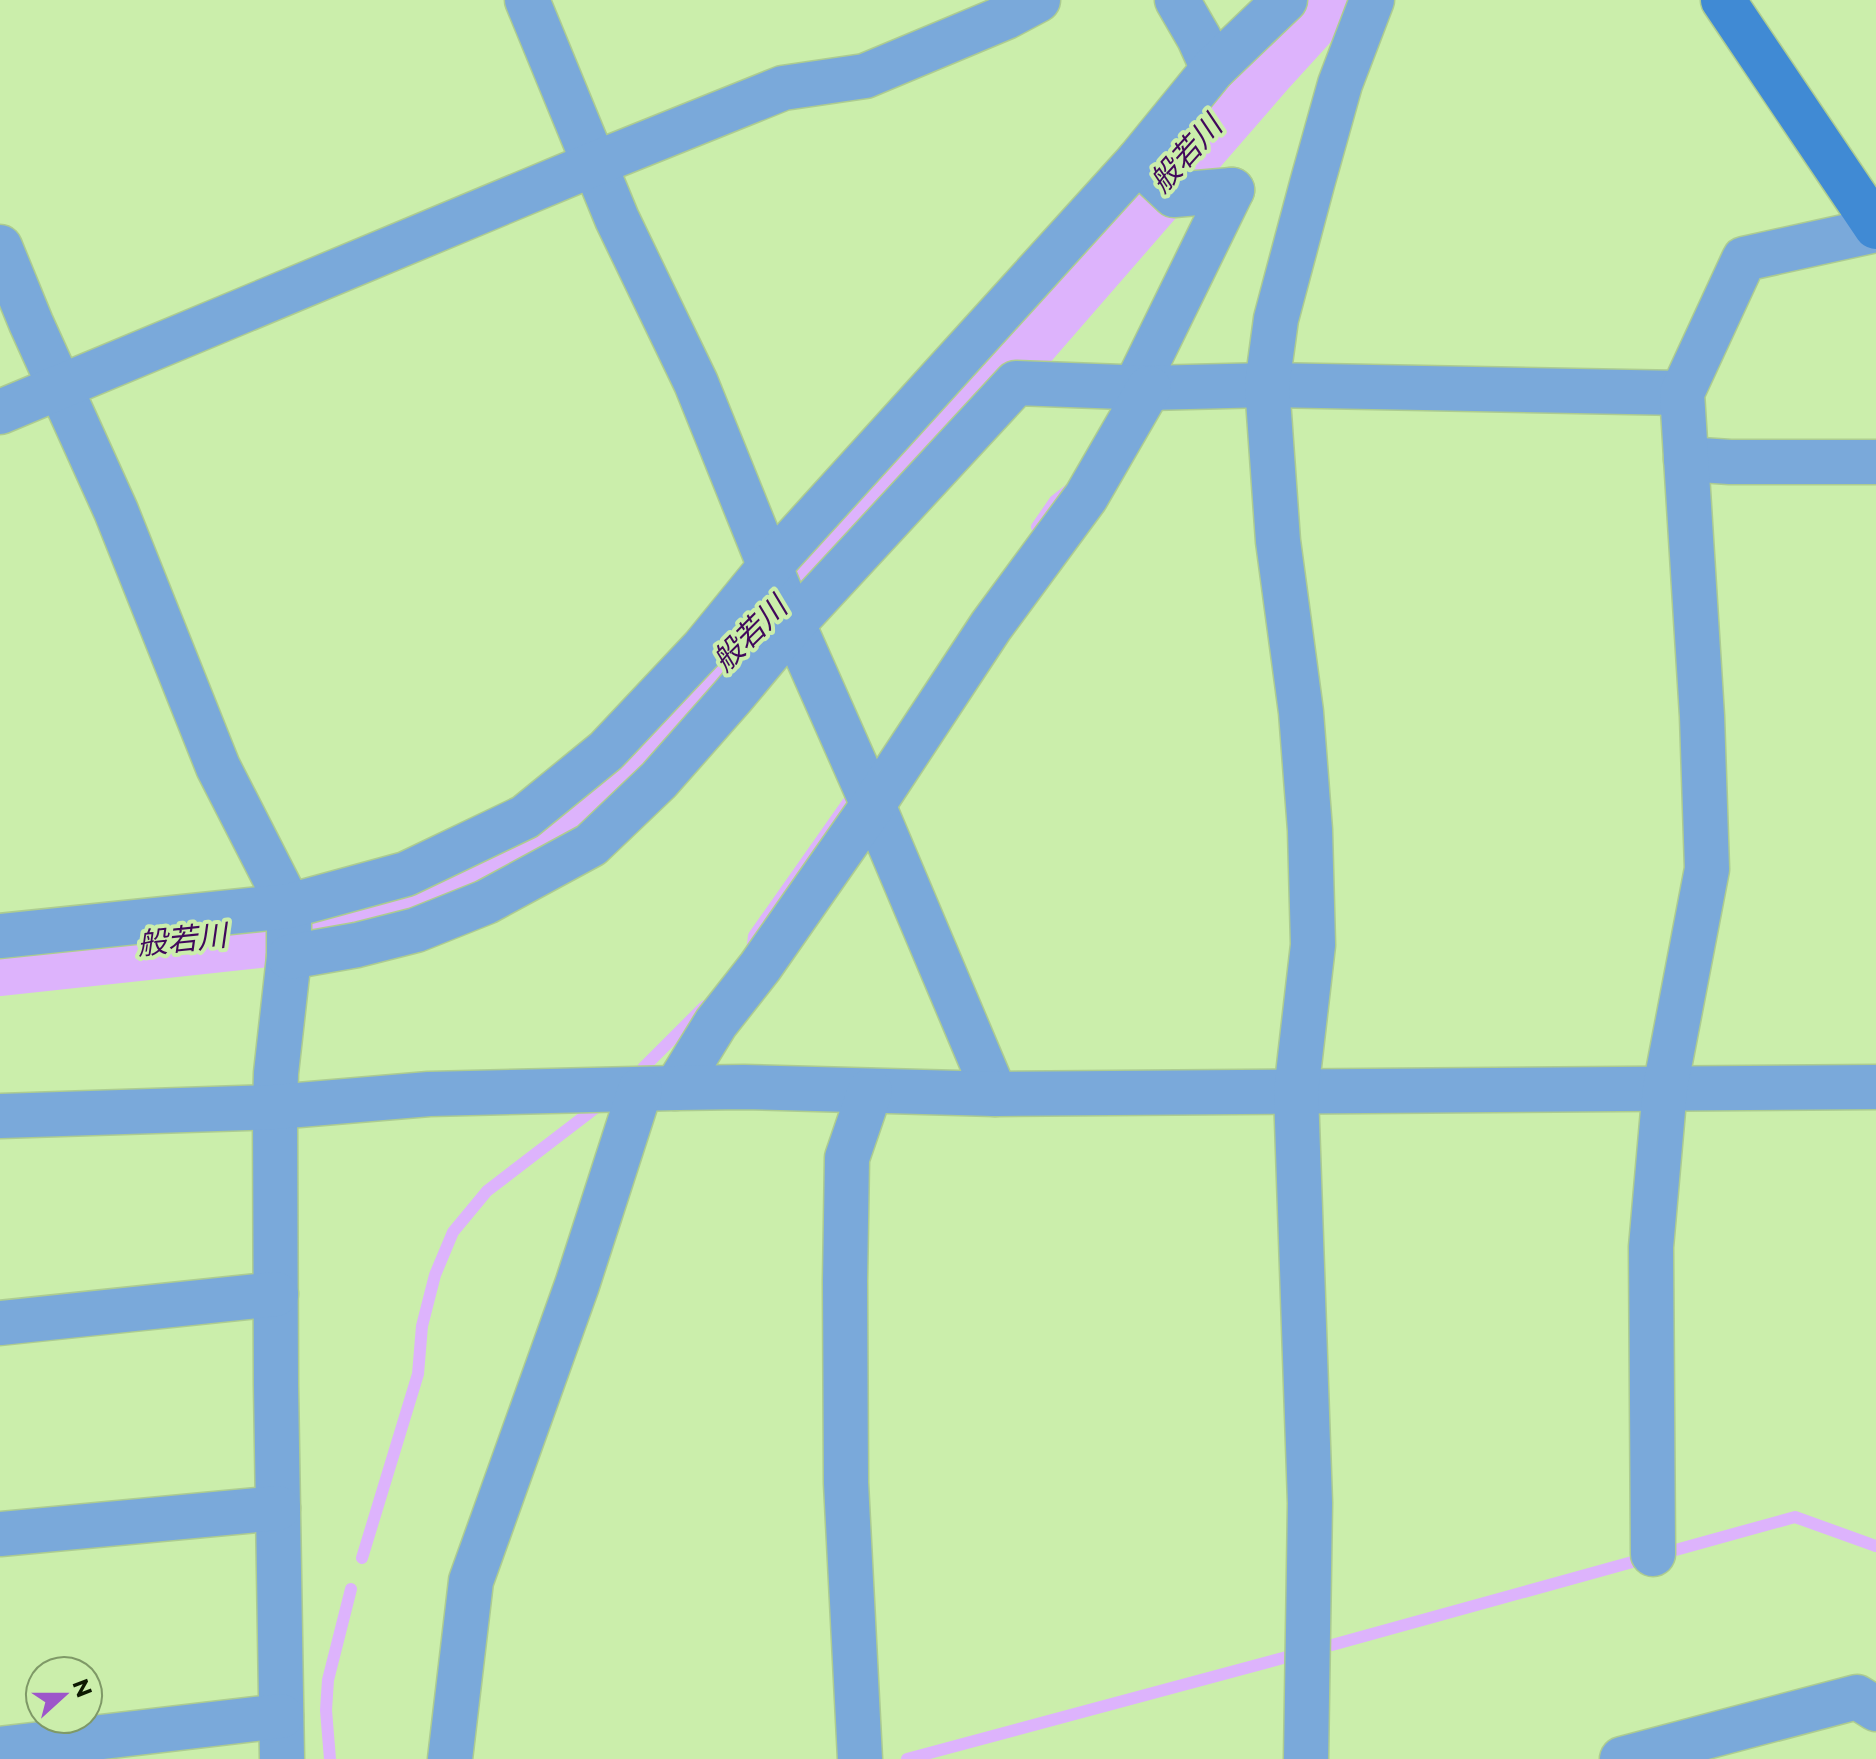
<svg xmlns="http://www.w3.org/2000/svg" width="1876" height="1759" viewBox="0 0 1876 1759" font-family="Montserrat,'Noto Sans JP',sans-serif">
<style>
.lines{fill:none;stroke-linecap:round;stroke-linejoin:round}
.stream{stroke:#ddb3fc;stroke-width:12}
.river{stroke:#ddb3fc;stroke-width:72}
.street-casing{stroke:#adcc90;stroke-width:47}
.secondary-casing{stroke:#adcc90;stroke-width:47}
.street{stroke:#7aa9da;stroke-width:44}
.secondary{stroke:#408ad4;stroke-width:44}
.labels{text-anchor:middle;stroke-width:8;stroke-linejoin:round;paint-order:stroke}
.water-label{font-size:30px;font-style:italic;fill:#40085b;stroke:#cbeeab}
</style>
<rect width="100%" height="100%" fill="#cbeeab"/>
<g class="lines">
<g class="stream">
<polyline points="1037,527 1055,501 1069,490"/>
<polyline points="752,951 754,936 849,801"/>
<polyline points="643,1068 705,1006"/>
<polyline points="362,1558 418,1374 422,1326 435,1275 453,1232 487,1191 598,1106"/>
<polyline points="1332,1645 1795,1517 1876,1546"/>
<polyline points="330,1759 326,1710 328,1680 351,1589"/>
<polyline points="907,1759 1294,1655"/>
</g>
<polyline class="river" points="0,960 277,930 287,934 422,895 504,859 564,820 600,790 683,702 831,552 976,393 1263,63 1314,7 1324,0"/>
<g class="street-casing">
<g id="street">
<polyline points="527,0 617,219 696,383 793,624 873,805 995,1094"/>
<polyline points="1177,0 1199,38 1213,69"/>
<polyline points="1138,161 1174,195 1232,190"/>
<polyline points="0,247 31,323 116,511 218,767 289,906 289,957 276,1073 275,1107 276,1386 282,1759"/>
<polyline points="1135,388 1232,190"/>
<polyline points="0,412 594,164 783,88 865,76 1006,17 1038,0"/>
<polyline points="1686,459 1730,462 1876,462"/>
<polyline points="0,936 289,906 406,874 525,817 606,751 704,647 771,565 1138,161 1213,69 1285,0"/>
<polyline points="289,957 357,945 416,930 486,902 591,845 659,780 733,696 793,624 1016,383 1149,388 1267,385 1682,393"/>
<polyline points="676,1088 716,1023 760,967 873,805 991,626 1086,497 1149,388"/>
<polyline points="0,1116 275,1107 429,1094 676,1088 744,1087 995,1094 1876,1087"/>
<polyline points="0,1323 276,1294"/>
<polyline points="0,1534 278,1508"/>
<polyline points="1653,1554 1651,1247 1665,1088 1707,869 1702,716 1682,393 1744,259 1876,230"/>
<polyline points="0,1749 281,1716"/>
<polyline points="450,1759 471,1581 577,1285 640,1090"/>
<polyline points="860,1759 846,1483 845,1281 847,1158 870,1091"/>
<polyline points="1306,1759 1310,1503 1296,1092 1313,945 1310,830 1301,712 1278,541 1267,385 1276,319 1312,184 1340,84 1372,0"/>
<polyline points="1622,1759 1857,1697 1876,1709"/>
</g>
</g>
<g class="secondary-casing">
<polyline id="secondary" points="1723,0 1876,227"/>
</g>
<use href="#street" class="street"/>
<use href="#secondary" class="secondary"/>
</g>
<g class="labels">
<g class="water-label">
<text transform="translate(1186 154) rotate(-48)" y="10">般若川</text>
<text transform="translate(750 634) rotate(-45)" y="10">般若川</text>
<text transform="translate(182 940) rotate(-6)" y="10">般若川</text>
</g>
</g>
<g transform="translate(64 1695) rotate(69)"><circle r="38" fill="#cbeeab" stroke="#7f9967" stroke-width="2"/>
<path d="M0-6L14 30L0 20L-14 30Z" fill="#9d56ca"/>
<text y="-12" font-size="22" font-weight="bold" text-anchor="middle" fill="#0d1902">N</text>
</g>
</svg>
